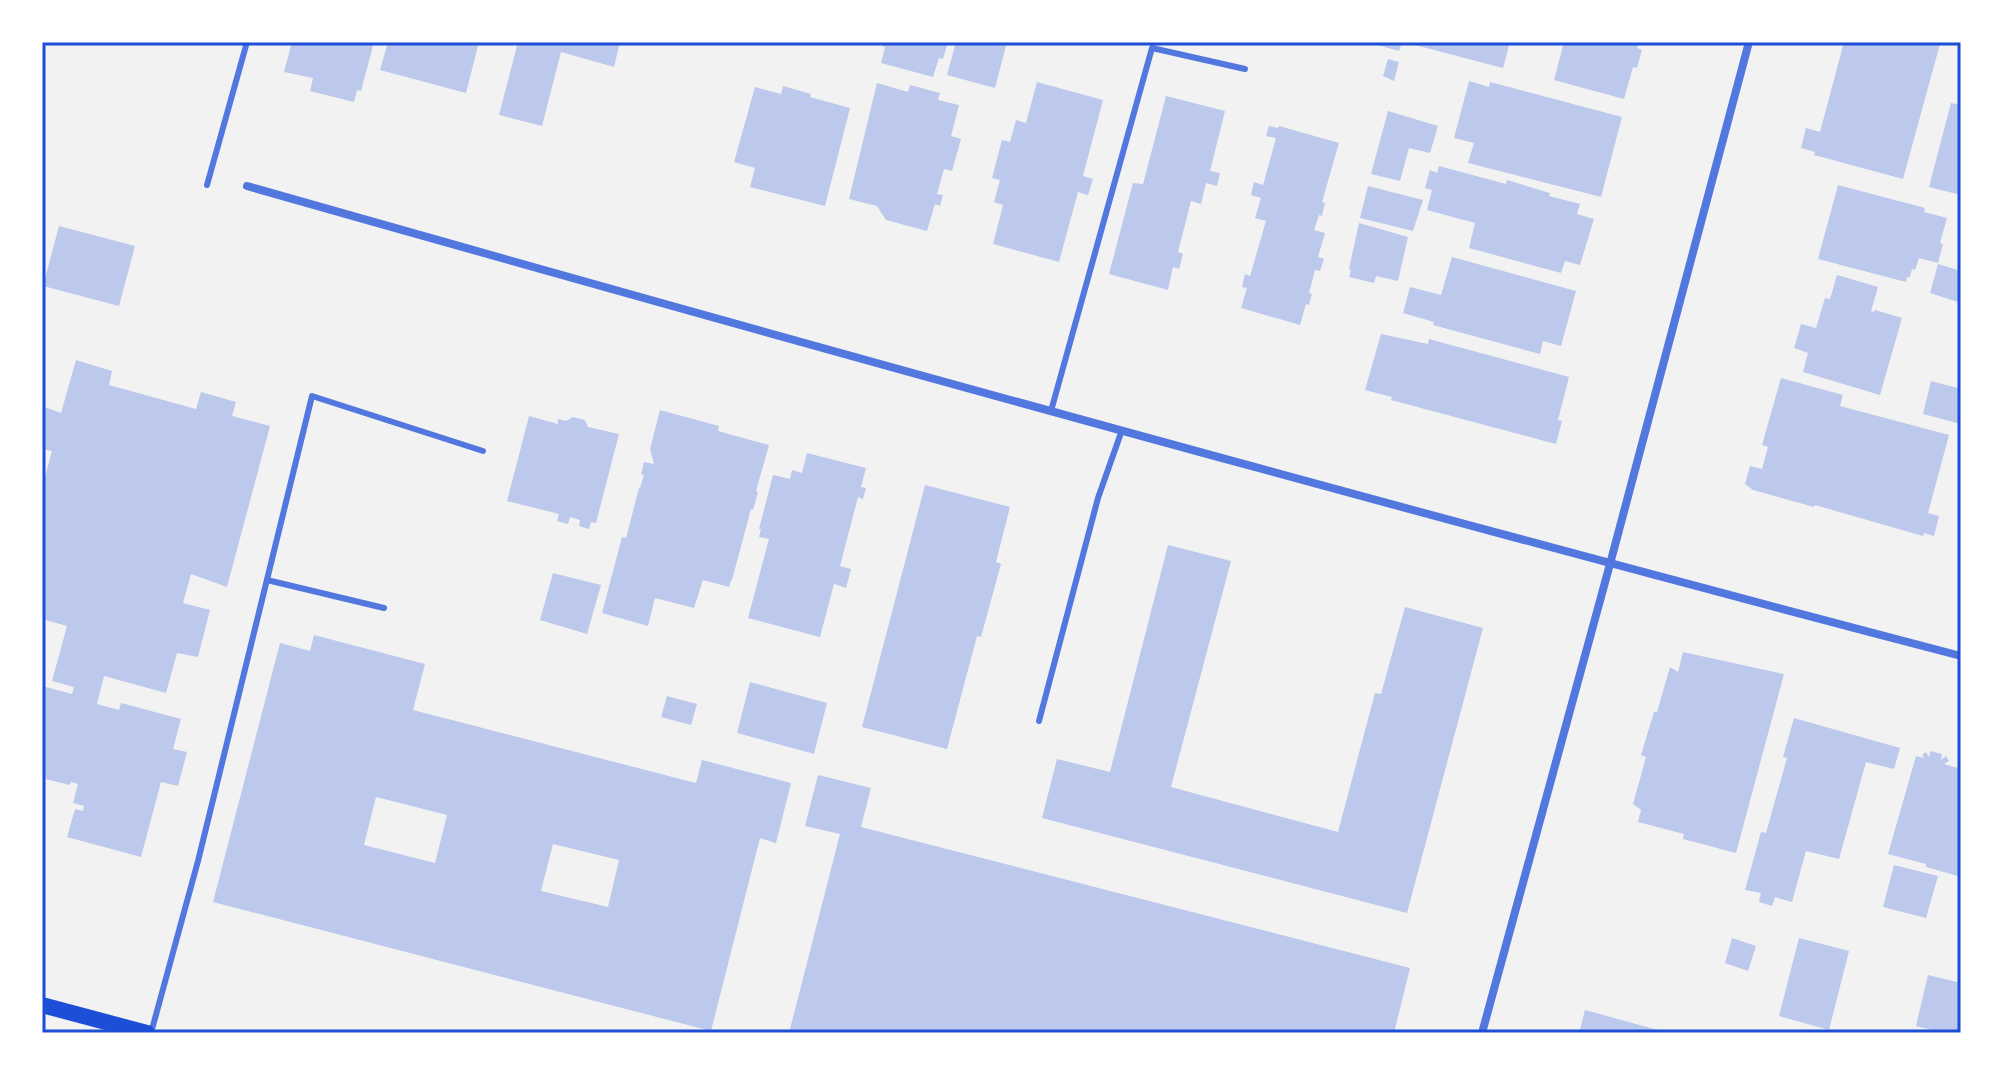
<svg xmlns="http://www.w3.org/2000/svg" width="2003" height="1075" viewBox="0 0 2003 1075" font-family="'Alegreya Sans',sans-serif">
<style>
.building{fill:#bdc9ec;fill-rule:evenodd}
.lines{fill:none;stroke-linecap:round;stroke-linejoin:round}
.service{stroke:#5277de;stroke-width:6}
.minor{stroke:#5277de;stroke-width:8}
.secondary{stroke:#1d4ed8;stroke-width:16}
.neatline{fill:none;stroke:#1d4ed8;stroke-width:3}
</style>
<rect width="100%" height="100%" fill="#f2f2f2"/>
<g class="building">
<polygon points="292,42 374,42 361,91 357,90 354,102 310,91 313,78 284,72"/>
<polygon points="388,42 479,42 466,93 380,70"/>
<polygon points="518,42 620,42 614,67 561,52 542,126 499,115"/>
<polygon points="884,42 948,42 943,59 939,58 933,77 881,63 885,47 882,46"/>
<polygon points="956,42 1007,42 995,88 947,75"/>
<polygon points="1367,42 1402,42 1399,51"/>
<polygon points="1416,42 1510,42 1503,68 1415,45"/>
<polygon points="1564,42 1639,42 1637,48 1642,50 1637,68 1633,67 1624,99 1554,80"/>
<polygon points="1844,42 1932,42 1940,44 1903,179 1814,155 1815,152 1801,148 1806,128 1820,132"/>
<polygon points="1388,59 1399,62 1394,81 1383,76"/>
<polygon points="1469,81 1489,87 1490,82 1622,117 1601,197 1468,163 1474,143 1454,138"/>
<polygon points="1037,82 1103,100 1083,176 1093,179 1088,195 1078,192 1059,262 993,244 1003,205 994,202 1000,180 992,178 1002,140 1010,142 1016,120 1026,123"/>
<polygon points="877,83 908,92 910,85 940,93 938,100 959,105 951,136 961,139 952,171 944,169 937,194 943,195 940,206 935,204 927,231 886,220 877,206 849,199"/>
<polygon points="783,86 811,94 810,97 850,108 825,206 750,187 755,168 734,162 755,87 781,94"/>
<polygon points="1166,96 1225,111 1210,171 1220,173 1217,186 1206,183 1201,204 1191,201 1178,252 1183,254 1179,269 1173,267 1168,290 1109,274 1133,183 1143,184"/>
<polygon points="1951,103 1961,105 1961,195 1929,187"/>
<polygon points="1388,111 1438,126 1430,153 1409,148 1400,181 1371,174"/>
<polygon points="1269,126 1278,128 1279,126 1339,143 1322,202 1325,203 1322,216 1319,215 1314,230 1325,233 1318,257 1324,259 1320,271 1315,270 1309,293 1312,294 1309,305 1306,304 1300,325 1241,308 1247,288 1242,287 1245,274 1250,276 1266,221 1255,218 1261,198 1251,195 1254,182 1263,185 1276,138 1266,136"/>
<polygon points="1439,166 1506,184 1507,180 1550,193 1549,196 1580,204 1577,214 1594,219 1580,265 1565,261 1561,273 1469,248 1475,223 1427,210 1432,190 1425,188 1430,170 1437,173"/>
<polygon points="1838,185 1925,208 1924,212 1947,218 1940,243 1943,244 1938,263 1919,258 1915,270 1912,269 1910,277 1907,277 1906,282 1818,259"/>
<polygon points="1368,186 1423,200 1413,231 1360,218"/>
<polygon points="1359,223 1408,237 1398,281 1376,276 1374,283 1349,277 1351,270 1349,269"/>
<polygon points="59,226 135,246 119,306 43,286"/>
<polygon points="1452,257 1576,291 1561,346 1543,341 1540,354 1433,325 1434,322 1403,313 1410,287 1441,295"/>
<polygon points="1938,264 1961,271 1961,303 1930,293"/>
<polygon points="1837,275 1878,287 1871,311 1874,312 1875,310 1902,318 1880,395 1803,372 1808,353 1794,348 1801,324 1816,328 1825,298 1830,299"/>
<polygon points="1381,334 1428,344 1429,339 1569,377 1558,420 1562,421 1556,444 1391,400 1392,397 1365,390"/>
<polygon points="76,360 112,371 109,385 196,409 201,392 236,402 232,416 270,426 227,587 191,574 183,603 210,610 198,657 177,653 166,693 104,676 97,704 119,710 121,703 181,719 173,749 187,752 178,786 161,782 141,857 67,837 75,809 83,811 84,806 73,803 78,784 71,782 70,785 45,779 46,775 42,774 42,733 44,725 42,724 42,686 72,694 74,687 52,681 67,626 42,619 42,488 52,451 42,449 42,406 61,413"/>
<polygon points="1781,378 1843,395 1840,406 1949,435 1928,513 1939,516 1934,536 1924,533 1923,536 1815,505 1814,507 1753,490 1745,484 1750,466 1762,469 1768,447 1762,445"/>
<polygon points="1931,381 1961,389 1961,424 1923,414"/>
<polygon points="660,410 719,426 718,431 769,445 756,491 758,492 753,510 751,509 732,580 731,580 729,587 703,580 694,608 655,598 648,626 602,613 622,537 626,538 639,488 640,488 644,475 641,474 644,462 654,464 650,449"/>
<polygon points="529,416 558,424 558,419 566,421 573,417 585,420 588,427 619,434 596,523 591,522 589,529 579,526 580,520 570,517 568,524 557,521 559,514 507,501"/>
<polygon points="807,453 866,468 861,487 866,488 863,499 858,497 840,566 851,569 846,588 834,584 820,637 748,618 769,539 759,537 761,529 759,529 773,475 790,479 792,470 802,473"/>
<polygon points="925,485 1010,507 996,562 1001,564 981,637 977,636 947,749 862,727"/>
<polygon points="1168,545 1231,561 1171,787 1338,832 1375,693 1381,694 1405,607 1483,628 1407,913 1042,818 1057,759 1110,772"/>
<polygon points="553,573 601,585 587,634 540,620"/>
<path d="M314,635l111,29 -12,46 283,73 6,-23 89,23 -15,60 -16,-5 -49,193 -498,-129 67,-259 30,8zM376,797l71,18 -12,48 -71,-18zM553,844l66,16 -11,47 -67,-16z"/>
<polygon points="1683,652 1784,674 1736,853 1683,839 1684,834 1638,822 1641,810 1633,804 1646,757 1641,755 1654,712 1657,712 1670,667 1678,672"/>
<polygon points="750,682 827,703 814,754 737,733"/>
<polygon points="667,696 697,704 691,725 661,717"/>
<polygon points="1794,718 1900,748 1894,769 1866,762 1839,859 1806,851 1792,902 1775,897 1772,906 1759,902 1761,893 1745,890 1761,832 1766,833 1787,758 1783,757"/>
<polygon points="1930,751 1942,754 1941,760 1946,756 1949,761 1944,764 1961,769 1961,869 1958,876 1926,867 1926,864 1888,854 1916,756 1924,758 1922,755 1926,752 1929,757"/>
<polygon points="818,775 871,788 861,827 1410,968 1394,1033 789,1033 840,834 805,826"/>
<polygon points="1894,865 1938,876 1926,918 1883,907"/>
<polygon points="1732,938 1756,946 1748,971 1725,963"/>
<polygon points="1799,938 1849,951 1829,1030 1779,1016"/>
<polygon points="1928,975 1961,983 1961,1025 1959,1033 1944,1033 1916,1026"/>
<polygon points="1585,1010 1665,1032 1665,1033 1579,1033"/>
</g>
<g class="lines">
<g class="service">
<polyline points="207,185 247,42"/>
<polyline points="1051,411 1152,48 1245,69"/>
<polyline points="267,580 384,608"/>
<polyline points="1039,721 1098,498 1122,430"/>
<polyline points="151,1033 198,861 312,396 483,451"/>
</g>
<g class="minor">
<path d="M247,186c570,162 1141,320 1714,470"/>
<polyline points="1482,1033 1610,564 1749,42"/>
</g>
<polyline class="secondary" points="42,1005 147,1033"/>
</g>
<rect width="2003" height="1075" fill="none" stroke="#ffffff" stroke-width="88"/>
<rect x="44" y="44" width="1915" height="987" class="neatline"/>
</svg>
